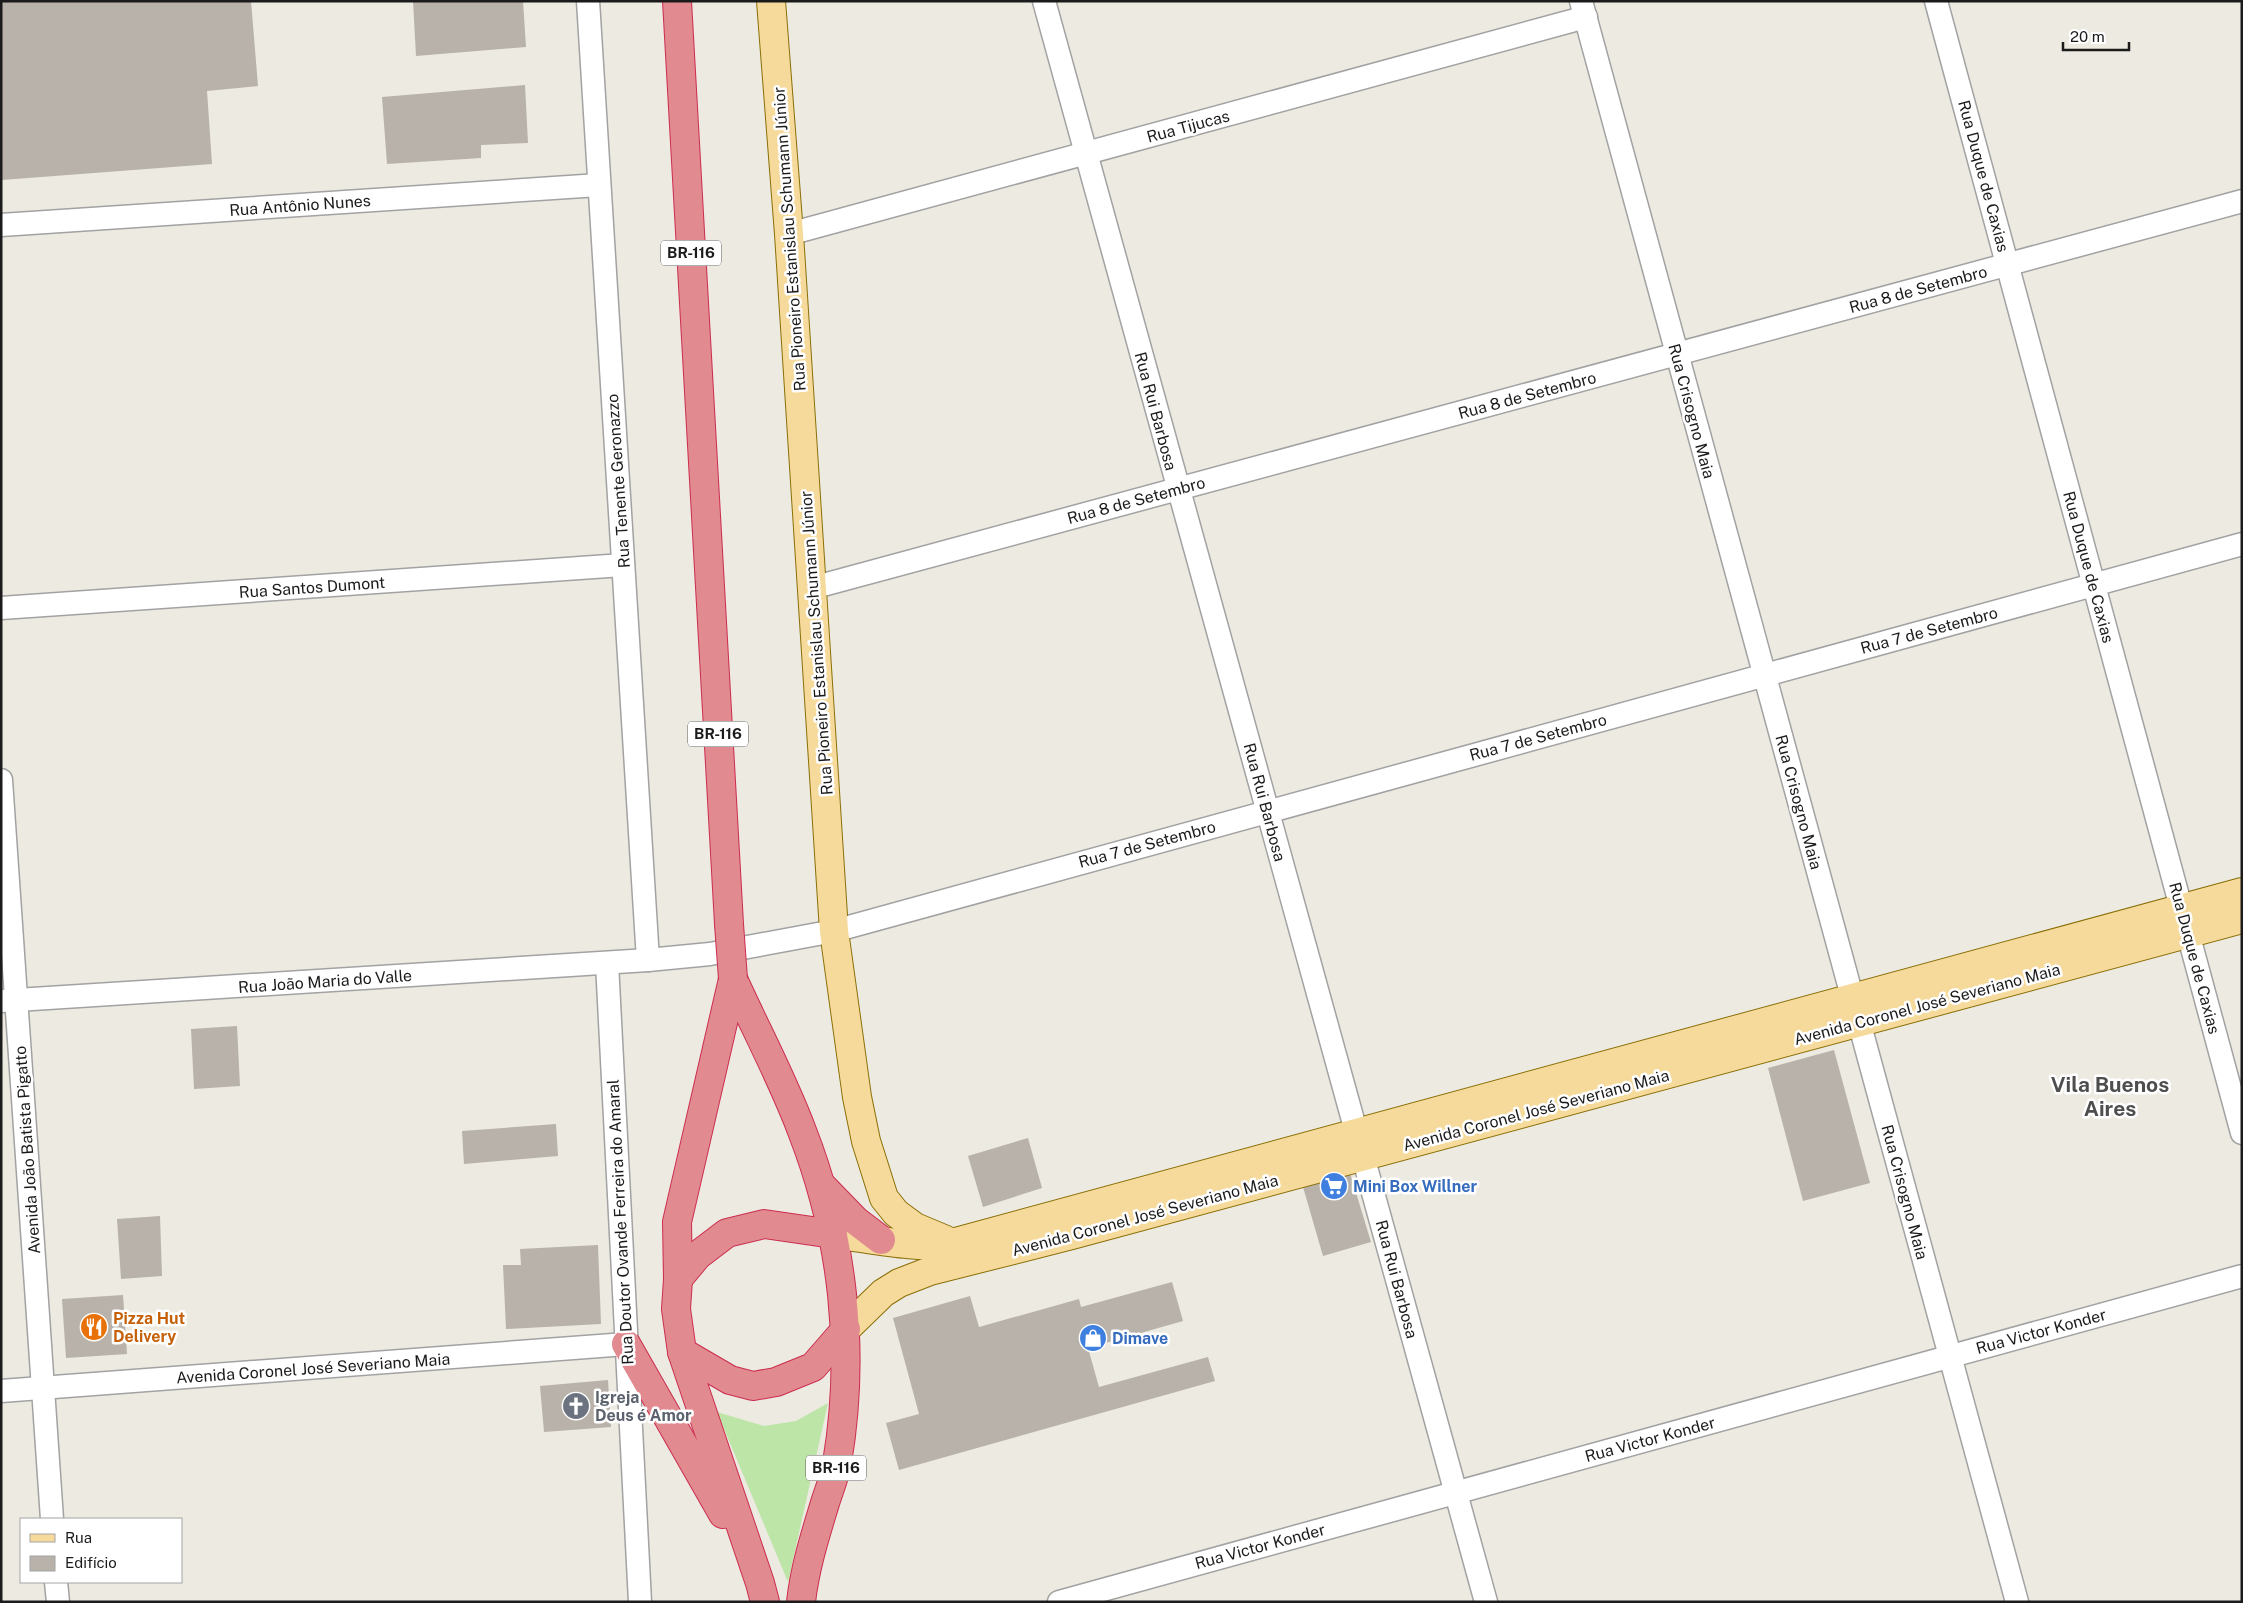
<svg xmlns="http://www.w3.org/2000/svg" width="2243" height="1603" viewBox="0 0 2243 1603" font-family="'Public Sans',sans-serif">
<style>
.grass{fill:#bee5a8}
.building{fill:#b8b2aa}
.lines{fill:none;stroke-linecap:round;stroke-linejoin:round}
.minor-casing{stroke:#a2a2a2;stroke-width:25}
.major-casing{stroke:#8a6f07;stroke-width:30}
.highway-casing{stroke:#cc2c4f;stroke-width:30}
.minor{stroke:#fff;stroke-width:22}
.major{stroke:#f6da9b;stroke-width:28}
.highway{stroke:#e18b90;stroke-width:28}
.highway-bridge-casing{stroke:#cc2c4f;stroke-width:30;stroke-linecap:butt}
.highway-bridge{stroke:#e18b90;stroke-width:28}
.labels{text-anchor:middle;stroke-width:5;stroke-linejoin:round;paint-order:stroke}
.shield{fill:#fff;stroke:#5f5f5f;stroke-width:1}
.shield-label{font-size:15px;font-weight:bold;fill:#1b1b1b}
.street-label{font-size:16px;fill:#1b1b1b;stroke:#fff}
.shop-label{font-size:16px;font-weight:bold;fill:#366cbe;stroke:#fff;text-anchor:start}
.food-label{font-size:16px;font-weight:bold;fill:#c56008;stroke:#fff;text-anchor:start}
.worship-label{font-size:16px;font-weight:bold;fill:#5b616d;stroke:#fff;text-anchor:start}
.district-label{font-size:21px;font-weight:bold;fill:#4e4e4e;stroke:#fff}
</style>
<rect width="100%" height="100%" fill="#eceae1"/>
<polygon class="grass" points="828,1403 788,1582 717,1412 764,1426 796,1421"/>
<g class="building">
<polygon points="1,1 251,1 258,86 207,91 212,164 2,180"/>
<polygon points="413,1 523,1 526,47 416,56"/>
<polygon points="525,85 528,143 481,145 481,158 387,164 382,97"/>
<polygon points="237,1026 240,1086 194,1089 191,1029"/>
<polygon points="1834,1050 1870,1183 1803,1201 1768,1068"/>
<polygon points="556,1124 558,1156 464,1164 462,1131"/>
<polygon points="1028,1138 1042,1188 983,1207 968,1156"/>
<polygon points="1350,1173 1371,1242 1323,1256 1303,1187"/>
<polygon points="160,1216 162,1276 121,1279 117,1219"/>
<polygon points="598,1245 601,1324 506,1329 503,1265 521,1265 520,1249"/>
<polygon points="1172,1282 1183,1321 1088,1348 1099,1387 1208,1357 1215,1381 899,1470 886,1423 919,1414 893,1318 970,1296 979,1327 1079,1299 1081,1307"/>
<polygon points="123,1295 127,1354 66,1358 62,1299"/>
<polygon points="608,1380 611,1427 544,1432 540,1386"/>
</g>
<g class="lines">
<g class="minor-casing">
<g id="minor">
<polyline points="588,1 648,960"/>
<polyline points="1044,1 1486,1602"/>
<polyline points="1581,1 2017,1602"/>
<polyline points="1936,1 2242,1133"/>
<polyline points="1,225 599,185"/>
<polyline points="789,234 1586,17"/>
<polyline points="812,588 2242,201"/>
<polyline points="1,608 623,565"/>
<polyline points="1,780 52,1519"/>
<polyline points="607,963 640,1602"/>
<polyline points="1,1001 648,960 710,954 834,931 2242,544"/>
<polyline points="1,1391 626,1344"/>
<polyline points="56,1582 58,1602"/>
<polyline points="1059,1602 2242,1276"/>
</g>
</g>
<g class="major-casing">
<g id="major">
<polyline points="771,1 789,234 834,931 857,1097 866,1141 884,1198 896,1213 915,1227 946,1240"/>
<path d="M833,1234c35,4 85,16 119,9l1290,-351"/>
<polyline points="846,1329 883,1293 899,1283 930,1271 1072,1235 2242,919"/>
</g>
</g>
<g class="highway-casing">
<g id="highway">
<polyline points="677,1 729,924"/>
<path d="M733,979c23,51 50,101 69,152 41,105 54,220 35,332 -2,13 -8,27 -12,40 -10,33 -20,64 -24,99"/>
<polyline points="733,979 677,1222 678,1279 676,1309 682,1352 760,1583 765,1602"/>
<polyline points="822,1186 856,1221 881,1240"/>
<polyline points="678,1279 698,1255 727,1233 764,1224 833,1234"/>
<polyline points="626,1344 723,1514"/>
<polyline points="682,1352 730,1380 753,1386 776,1382 813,1367 846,1329"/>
</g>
</g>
<use href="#minor" class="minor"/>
<use href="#major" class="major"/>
<use href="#highway" class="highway"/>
<g class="highway-bridge-casing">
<polyline id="highway-bridge" points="729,924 733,979"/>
</g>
<use href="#highway-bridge" class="highway-bridge"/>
</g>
<defs>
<g id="supermarket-disc" transform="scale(1.4375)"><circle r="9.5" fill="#3f7fe0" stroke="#fff"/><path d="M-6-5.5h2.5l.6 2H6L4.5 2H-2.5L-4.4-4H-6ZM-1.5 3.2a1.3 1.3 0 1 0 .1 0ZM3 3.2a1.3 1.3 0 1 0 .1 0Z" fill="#fff"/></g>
<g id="restaurant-disc" transform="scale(1.4375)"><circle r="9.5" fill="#e8710a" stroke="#fff"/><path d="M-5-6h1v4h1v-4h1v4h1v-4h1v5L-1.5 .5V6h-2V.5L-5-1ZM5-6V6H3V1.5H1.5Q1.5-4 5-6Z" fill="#fff"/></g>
<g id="shop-disc" transform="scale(1.4375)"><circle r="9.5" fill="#3f7fe0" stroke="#fff"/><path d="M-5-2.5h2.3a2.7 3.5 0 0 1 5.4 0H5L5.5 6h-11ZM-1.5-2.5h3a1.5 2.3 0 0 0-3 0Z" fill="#fff"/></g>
<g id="church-disc" transform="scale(1.4375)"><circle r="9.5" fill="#6b7280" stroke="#fff"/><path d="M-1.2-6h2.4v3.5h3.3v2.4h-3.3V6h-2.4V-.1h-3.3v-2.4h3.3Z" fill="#fff"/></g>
</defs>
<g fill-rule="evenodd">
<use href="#supermarket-disc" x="1334" y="1186"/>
<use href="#restaurant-disc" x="94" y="1327"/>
<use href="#shop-disc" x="1093" y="1338"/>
<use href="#church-disc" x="576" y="1406"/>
</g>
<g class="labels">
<g class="shield">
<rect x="661" y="240.5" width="60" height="25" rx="4"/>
<rect x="688" y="721.5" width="60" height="25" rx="4"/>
<rect x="806" y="1455.5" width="60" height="25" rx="4"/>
</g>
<g class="shield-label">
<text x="691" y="258">BR-116</text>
<text x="718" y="739">BR-116</text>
<text x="836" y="1473">BR-116</text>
</g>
<g class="street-label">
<text transform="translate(1188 126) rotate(-15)" y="6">Rua Tijucas</text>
<text transform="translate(1984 176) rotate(75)" y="6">Rua Duque de Caxias</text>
<text transform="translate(300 205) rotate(-4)" y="6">Rua Antônio Nunes</text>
<text transform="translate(789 239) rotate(-94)" y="6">Rua Pioneiro Estanislau Schumann Júnior</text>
<text transform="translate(1918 289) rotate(-15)" y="6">Rua 8 de Setembro</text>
<text transform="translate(1527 395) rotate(-15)" y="6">Rua 8 de Setembro</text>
<text transform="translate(1156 411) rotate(75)" y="6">Rua Rui Barbosa</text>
<text transform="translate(1692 411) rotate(75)" y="6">Rua Crisogno Maia</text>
<text transform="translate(618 481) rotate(-94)" y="6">Rua Tenente Geronazzo</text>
<text transform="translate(1136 500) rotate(-15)" y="6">Rua 8 de Setembro</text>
<text transform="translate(2089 567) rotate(75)" y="6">Rua Duque de Caxias</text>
<text transform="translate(312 587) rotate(-4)" y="6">Rua Santos Dumont</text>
<text transform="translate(1929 630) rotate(-15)" y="6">Rua 7 de Setembro</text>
<text transform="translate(816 643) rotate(-94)" y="6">Rua Pioneiro Estanislau Schumann Júnior</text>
<text transform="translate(1538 737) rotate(-15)" y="6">Rua 7 de Setembro</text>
<text transform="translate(1265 802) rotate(75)" y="6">Rua Rui Barbosa</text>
<text transform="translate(1799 802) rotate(75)" y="6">Rua Crisogno Maia</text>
<text transform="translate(1147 844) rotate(-15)" y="6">Rua 7 de Setembro</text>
<text transform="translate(2195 958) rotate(75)" y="6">Rua Duque de Caxias</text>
<text transform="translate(325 981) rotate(-4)" y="6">Rua João Maria do Valle</text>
<text transform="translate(1927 1004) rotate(-15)" y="6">Avenida Coronel José Severiano Maia</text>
<text transform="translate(1536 1110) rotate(-15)" y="6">Avenida Coronel José Severiano Maia</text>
<text transform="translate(27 1150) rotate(-94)" y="6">Avenida João Batista Pigatto</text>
<text transform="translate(1905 1192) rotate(75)" y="6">Rua Crisogno Maia</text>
<text transform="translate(1145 1215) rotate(-15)" y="6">Avenida Coronel José Severiano Maia</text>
<text transform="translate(620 1222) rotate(-93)" y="6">Rua Doutor Ovande Ferreira do Amaral</text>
<text transform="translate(1397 1279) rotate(75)" y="6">Rua Rui Barbosa</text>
<text transform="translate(2041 1331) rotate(-15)" y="6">Rua Victor Konder</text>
<text transform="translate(313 1368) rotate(-4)" y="6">Avenida Coronel José Severiano Maia</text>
<text transform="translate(1650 1439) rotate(-15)" y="6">Rua Victor Konder</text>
<text transform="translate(1260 1546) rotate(-15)" y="6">Rua Victor Konder</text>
</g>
<g class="shop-label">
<text x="1353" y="1192">Mini Box Willner</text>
<text x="1112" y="1344">Dimave</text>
</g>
<g class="food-label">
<text x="113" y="1324">Pizza Hut<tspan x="113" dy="18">Delivery</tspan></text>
</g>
<g class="worship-label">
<text x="595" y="1403">Igreja<tspan x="595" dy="18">Deus é Amor</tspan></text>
</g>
<g class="district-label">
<text x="2110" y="1092">Vila Buenos<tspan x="2110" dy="24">Aires</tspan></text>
</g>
</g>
<rect width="2243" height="1603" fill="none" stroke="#1b1b1b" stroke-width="5"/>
<rect x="20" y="1518" width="162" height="65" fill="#ffffff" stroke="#a4a4a4"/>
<rect x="30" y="1534" width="25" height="8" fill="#f6da9b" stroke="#a4a4a4"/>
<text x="65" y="1543" font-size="15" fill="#1b1b1b">Rua</text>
<rect x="30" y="1556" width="25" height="15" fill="#b8b2aa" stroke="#a4a4a4"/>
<text x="65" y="1568" font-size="15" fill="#1b1b1b">Edifício</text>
<path d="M2063 42v8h66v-8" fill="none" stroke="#1b1b1b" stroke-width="2.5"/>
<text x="2070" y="42" font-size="15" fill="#1b1b1b" stroke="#ffffff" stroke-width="4" paint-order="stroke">20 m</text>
</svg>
